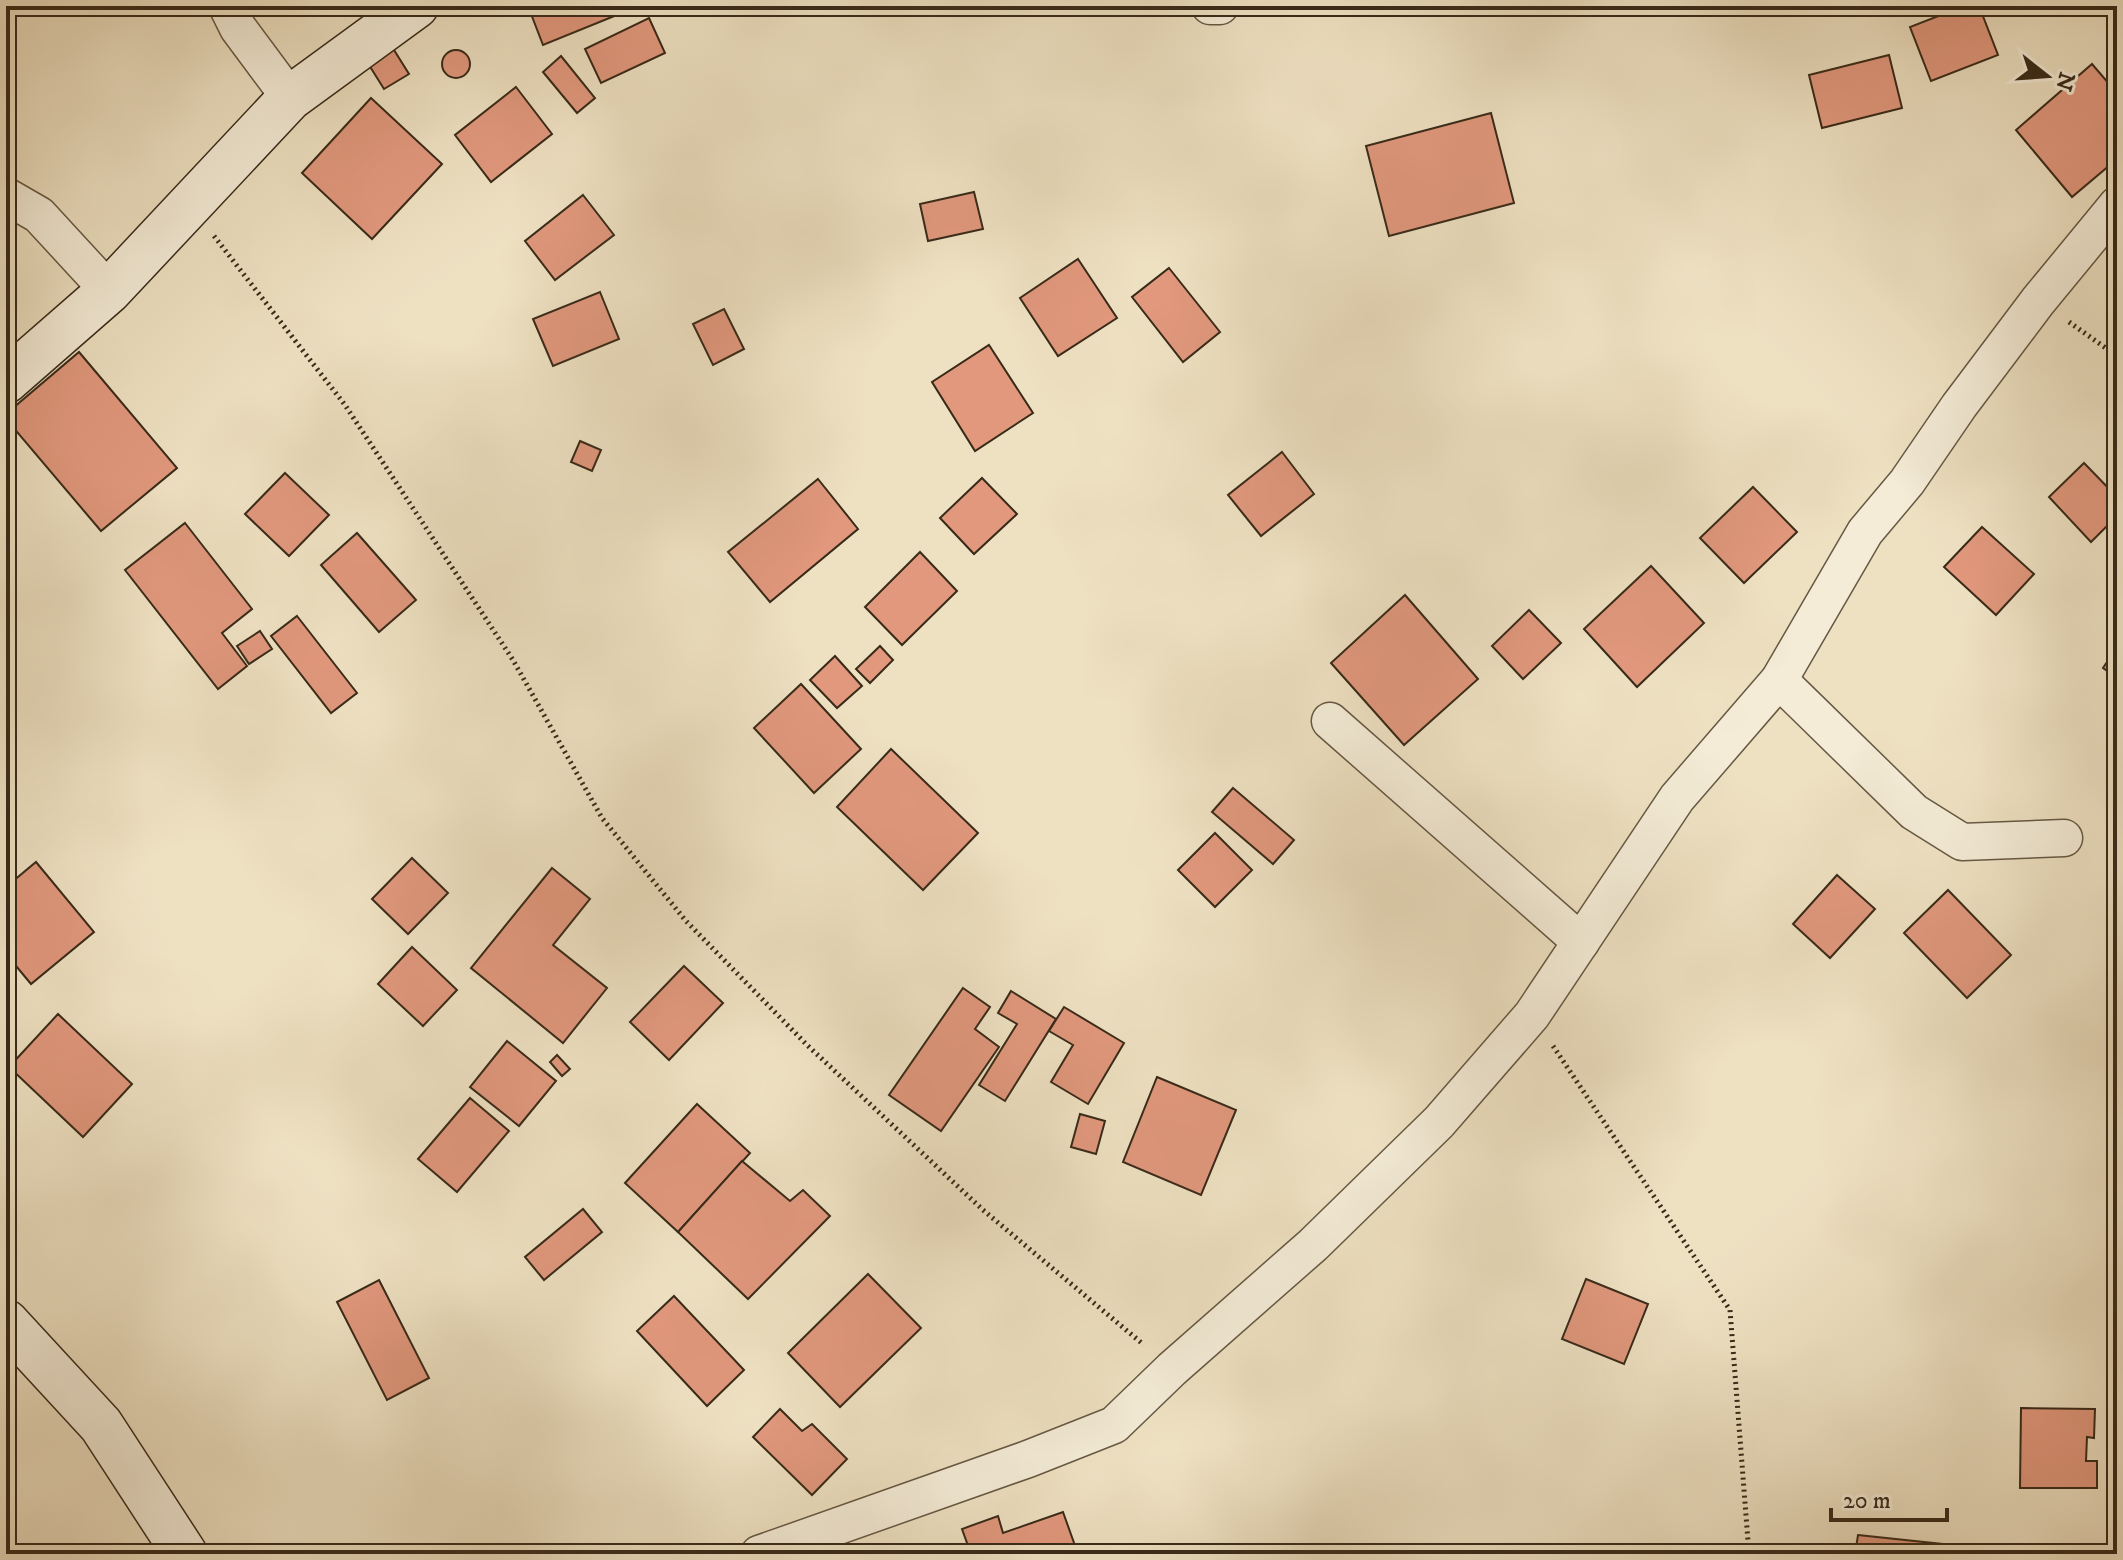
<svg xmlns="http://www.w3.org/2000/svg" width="2123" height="1560" viewBox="0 0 2123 1560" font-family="'IM FELL DW Pica',serif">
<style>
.building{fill:#e1987d;stroke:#382a19;stroke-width:2}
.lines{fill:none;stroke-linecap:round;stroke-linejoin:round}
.street-casing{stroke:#665843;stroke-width:39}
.secondary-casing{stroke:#382a19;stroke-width:47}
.path{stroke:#382a19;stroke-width:5;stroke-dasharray:2 4;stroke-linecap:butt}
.street{stroke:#f4ecd7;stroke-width:36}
.secondary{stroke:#f4ecd7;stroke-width:44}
</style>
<rect width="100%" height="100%" fill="#eee1c2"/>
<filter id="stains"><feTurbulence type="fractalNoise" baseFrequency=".0025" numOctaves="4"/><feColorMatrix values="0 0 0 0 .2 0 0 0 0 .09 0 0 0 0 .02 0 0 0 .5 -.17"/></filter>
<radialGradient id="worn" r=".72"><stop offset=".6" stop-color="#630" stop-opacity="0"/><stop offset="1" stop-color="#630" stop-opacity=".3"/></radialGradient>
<g class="building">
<polygon points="528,6 639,6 543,45"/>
<polygon points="1964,6 1979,6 1998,55 1931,81 1910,27"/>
<polygon points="649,18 665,53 601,83 585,49"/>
<polygon points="389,42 409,74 384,89 364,57"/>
<circle cx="456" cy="64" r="14"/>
<polygon points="1889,55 1902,108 1822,128 1809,75"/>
<polygon points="561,56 595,98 577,113 543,72"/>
<polygon points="2092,64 2117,93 2117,159 2072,197 2016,130"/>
<polygon points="516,87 552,134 491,182 455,135"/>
<polygon points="371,98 442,164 372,239 302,173"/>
<polygon points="1491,113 1514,203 1389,236 1366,146"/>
<polygon points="974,192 983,229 928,241 920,204"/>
<polygon points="583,195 614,235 555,280 525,241"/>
<polygon points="1078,259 1117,318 1058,356 1020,298"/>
<polygon points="1169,268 1220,332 1183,362 1132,297"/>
<polygon points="600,292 619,339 553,366 533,319"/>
<polygon points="724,309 744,349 713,365 693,324"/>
<polygon points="989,345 1033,413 975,451 932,382"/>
<polygon points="79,352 177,468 101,531 6,419 6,414"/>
<polygon points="580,441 601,450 592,471 571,462"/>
<polygon points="1282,452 1314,494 1261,536 1228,495"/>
<polygon points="2084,463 2117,497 2117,516 2091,542 2049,497"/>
<polygon points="285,473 329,515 289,556 245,514"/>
<polygon points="982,478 1017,514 974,554 940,518"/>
<polygon points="818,479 858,529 770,602 728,552"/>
<polygon points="1753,487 1797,532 1744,583 1700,538"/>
<polygon points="185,523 252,609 222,633 247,666 218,689 125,570"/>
<polygon points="1982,527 2034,574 1996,615 1944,567"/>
<polygon points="357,533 416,600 379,632 321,565"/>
<polygon points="920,552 957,591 902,645 865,607"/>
<polygon points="1651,566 1704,623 1637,687 1584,629"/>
<polygon points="1405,595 1478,679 1404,745 1331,663"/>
<polygon points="1529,610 1561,643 1523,679 1492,646"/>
<polygon points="297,616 357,693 331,713 271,636"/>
<polygon points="260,631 272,649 249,664 237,646"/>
<polygon points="880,646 893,660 870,683 856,669"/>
<polygon points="2117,647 2117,678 2103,668"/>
<polygon points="835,656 862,686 837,708 810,680"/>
<polygon points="801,684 861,749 814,793 754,728"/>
<polygon points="891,749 978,833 923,890 837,807"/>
<polygon points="1233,788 1294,840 1273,864 1212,812"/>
<polygon points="1215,833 1252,870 1215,907 1178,870"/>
<polygon points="412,858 448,893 408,934 372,899"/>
<polygon points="36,862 94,932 31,984 6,954 6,887"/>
<polygon points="552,868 590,899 553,945 607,988 563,1043 471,968"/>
<polygon points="1837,875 1875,909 1830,958 1793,924"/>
<polygon points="1948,890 2011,955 1967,998 1904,933"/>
<polygon points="412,947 457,990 423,1026 378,984"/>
<polygon points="684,966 723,1003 669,1060 630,1022"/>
<polygon points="963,988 990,1007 975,1029 999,1047 941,1131 889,1095"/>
<polygon points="1011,991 1056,1019 1005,1101 979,1085 1017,1024 998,1013"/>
<polygon points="1064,1007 1124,1043 1088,1104 1051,1082 1073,1045 1049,1031"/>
<polygon points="58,1014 132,1084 83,1137 9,1067"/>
<polygon points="507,1041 556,1081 519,1126 470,1087"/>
<polygon points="557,1055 570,1069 562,1076 550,1062"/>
<polygon points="1157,1077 1236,1110 1201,1195 1123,1162"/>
<polygon points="470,1098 509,1131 457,1192 418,1159"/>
<polygon points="697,1104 750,1153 678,1232 625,1183"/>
<polygon points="1080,1114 1105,1121 1096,1154 1071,1147"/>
<polygon points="742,1161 790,1201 803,1190 830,1216 748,1299 678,1232"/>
<polygon points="583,1209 602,1232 544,1280 525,1257"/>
<polygon points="868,1274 921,1328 840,1407 788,1353"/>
<polygon points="1586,1279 1648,1304 1624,1364 1562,1339"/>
<polygon points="379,1280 429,1378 387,1400 337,1302"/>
<polygon points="674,1296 744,1370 707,1406 637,1331"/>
<polygon points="2021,1408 2095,1409 2094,1438 2087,1437 2086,1461 2097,1461 2097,1488 2020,1488"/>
<polygon points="780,1409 802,1431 812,1424 847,1459 812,1495 753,1437"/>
<polygon points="1063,1512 1078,1554 971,1554 962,1529 998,1516 1003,1533"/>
<polygon points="1858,1535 1961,1546 1960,1554 1855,1554"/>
</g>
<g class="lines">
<g class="street-casing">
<g id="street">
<polyline points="227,6 238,28 290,98"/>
<polyline points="1210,6 1220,6"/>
<polyline points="6,196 39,215 109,291"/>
<polyline points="1779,680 1914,812 1962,842 2064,838"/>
<polyline points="1330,721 1581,942"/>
<polyline points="759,1554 1028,1459 1114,1425 1172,1369 1313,1245 1439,1122 1532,1015 1677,798 1779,680 1865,532 1907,482 1959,406 2038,301 2117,205"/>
</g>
</g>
<g class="secondary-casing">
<g id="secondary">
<polyline points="6,381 109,291 290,98 416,6"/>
<polyline points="6,1322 101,1425 185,1554"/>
</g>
</g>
<g class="path">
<polyline points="214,236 345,405 513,660 602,818 686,921 806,1044 983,1210 1144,1345"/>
<polyline points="2069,322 2117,356"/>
<polyline points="1553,1046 1730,1310 1749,1554"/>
</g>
<use href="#street" class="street"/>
<use href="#secondary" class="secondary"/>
</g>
<rect width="2123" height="1560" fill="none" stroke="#eee1c2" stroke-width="32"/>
<rect x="8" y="8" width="2107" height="1544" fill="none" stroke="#382a19" stroke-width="4"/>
<rect x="16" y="16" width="2091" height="1528" fill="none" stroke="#382a19" stroke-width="2"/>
<g transform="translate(2047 76) rotate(107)" stroke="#f4ecd7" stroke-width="6" paint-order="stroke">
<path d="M0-6L14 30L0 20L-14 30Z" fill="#382a19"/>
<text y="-12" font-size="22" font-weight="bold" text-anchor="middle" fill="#382a19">N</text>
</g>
<path d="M1831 1508v12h116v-12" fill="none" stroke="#382a19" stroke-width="4"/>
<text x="1843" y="1508" font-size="24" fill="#382a19" stroke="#f4ecd7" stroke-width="6" paint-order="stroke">20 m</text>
<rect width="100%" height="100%" filter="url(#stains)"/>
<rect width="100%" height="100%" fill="url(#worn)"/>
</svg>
